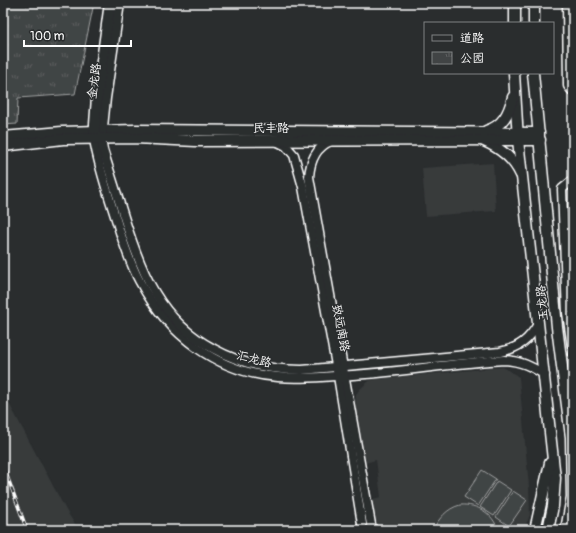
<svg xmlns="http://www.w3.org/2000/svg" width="576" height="533" viewBox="0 0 576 533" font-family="Pangolin,'LXGW WenKai TC',sans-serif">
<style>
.built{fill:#373a3b}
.grass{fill:#414445;stroke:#a0a2a2}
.park{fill:url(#park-tufts);stroke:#a0a2a2}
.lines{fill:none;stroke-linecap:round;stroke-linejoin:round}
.minor-casing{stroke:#fff;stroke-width:11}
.major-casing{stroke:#fff;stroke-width:13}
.minor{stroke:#2a2d2e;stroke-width:8}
.major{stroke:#2a2d2e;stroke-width:10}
.rail-casing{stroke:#fff;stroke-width:3.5}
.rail{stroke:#2a2d2e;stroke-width:2;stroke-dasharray:6;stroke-linecap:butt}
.labels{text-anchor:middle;stroke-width:3;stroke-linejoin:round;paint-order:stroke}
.street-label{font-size:12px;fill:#fff;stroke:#2a2d2e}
</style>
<defs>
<pattern id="park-tufts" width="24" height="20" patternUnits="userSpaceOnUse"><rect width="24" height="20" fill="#414445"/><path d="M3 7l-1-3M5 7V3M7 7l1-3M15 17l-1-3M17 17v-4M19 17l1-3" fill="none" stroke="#5e6061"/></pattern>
</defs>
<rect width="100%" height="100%" fill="#2a2d2e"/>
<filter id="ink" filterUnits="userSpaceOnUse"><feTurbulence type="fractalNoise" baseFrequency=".025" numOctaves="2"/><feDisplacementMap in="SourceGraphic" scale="8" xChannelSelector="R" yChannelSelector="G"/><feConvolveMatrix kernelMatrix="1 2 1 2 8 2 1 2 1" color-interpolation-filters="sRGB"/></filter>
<g filter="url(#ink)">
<g class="built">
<polygon points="493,163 496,211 426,216 422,168"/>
<polygon points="503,367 519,377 529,486 530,515 524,530 374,530 369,500 381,497 376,460 365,463 355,407 356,394 360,389 369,381 375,379"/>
<polygon points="3,392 67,512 79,530 3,530"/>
</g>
<g class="grass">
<polygon points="482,470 496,479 478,506 464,497"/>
<polygon points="497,481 511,490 494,516 480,507"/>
<polygon points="513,491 527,500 509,526 496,517"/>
<path d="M460,505c17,-1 33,8 38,25h-66c8,-12 14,-21 28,-25z"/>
</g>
<polygon class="park" points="3,3 94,3 75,94 18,98 17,124 3,125"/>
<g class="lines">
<g class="minor-casing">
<g id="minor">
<polyline points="567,3 568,86 573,92"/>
<path d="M94,139c5,31 16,60 25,90 6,18 12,37 21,53 28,53 78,91 138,95 20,2 39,0 58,-1 56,-2 112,-13 168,-16 17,1 27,6 41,15"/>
<path d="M101,139l2,11c7,22 14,45 21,67 17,55 36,104 90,132 27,15 56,21 88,21l198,-18c19,-4 29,-12 38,-28"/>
<polyline points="276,141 286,146 294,155 303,187 338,376 363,530"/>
<path d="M331,141c-15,6 -21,21 -22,36l63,353"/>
<polyline points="573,180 562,189 567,313 573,353"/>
</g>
</g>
<g class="major-casing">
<g id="major">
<polyline points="515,23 515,3"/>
<polyline points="534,23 534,3"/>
<polyline points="514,73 518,140 555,478 553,506 548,530"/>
<polyline points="533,73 557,327 571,437 572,497 566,530"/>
<path d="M486,131c17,-5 23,-18 27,-34"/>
<polyline points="3,137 62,132 135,130 539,133"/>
<polyline points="101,137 105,98 119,3"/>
<polyline points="94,138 97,97 110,3"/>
<path d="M484,141c16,7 30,18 37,34"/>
<polyline points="3,146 63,139 135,138 196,141 540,140"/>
<polyline points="535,530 550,463"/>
</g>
</g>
<use href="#minor" class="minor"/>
<use href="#major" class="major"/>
<g class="rail-casing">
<polyline id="rail" points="3,465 27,530"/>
</g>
<use href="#rail" class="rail"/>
</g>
</g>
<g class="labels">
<g class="street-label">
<text transform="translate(94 81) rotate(-82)" y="4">金龙路</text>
<text x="271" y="132">民丰路</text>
<text transform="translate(542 303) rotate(-95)" y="4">玉龙路</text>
<text transform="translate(341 328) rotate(79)" y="4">致远南路</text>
<text transform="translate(254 359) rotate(14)" y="4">汇龙路</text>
</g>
</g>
<rect width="576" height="533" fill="none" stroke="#2a2d2e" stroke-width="16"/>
<rect x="8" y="8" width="560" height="517" fill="none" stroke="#fff" stroke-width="1.5" filter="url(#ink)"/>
<rect x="424" y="22" width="130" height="52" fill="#2a2d2e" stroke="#7f8182"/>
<rect x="432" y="35" width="20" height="6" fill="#2a2d2e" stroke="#7f8182"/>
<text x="460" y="42" font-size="12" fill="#ffffff">道路</text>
<rect x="432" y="52" width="20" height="12" fill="url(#park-tufts)" stroke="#7f8182"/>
<text x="460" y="62" font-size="12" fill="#ffffff">公园</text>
<path d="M24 40v6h107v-6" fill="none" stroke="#ffffff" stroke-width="2"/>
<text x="30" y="40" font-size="12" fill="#ffffff" stroke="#2a2d2e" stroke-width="3" paint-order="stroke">100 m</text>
</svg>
